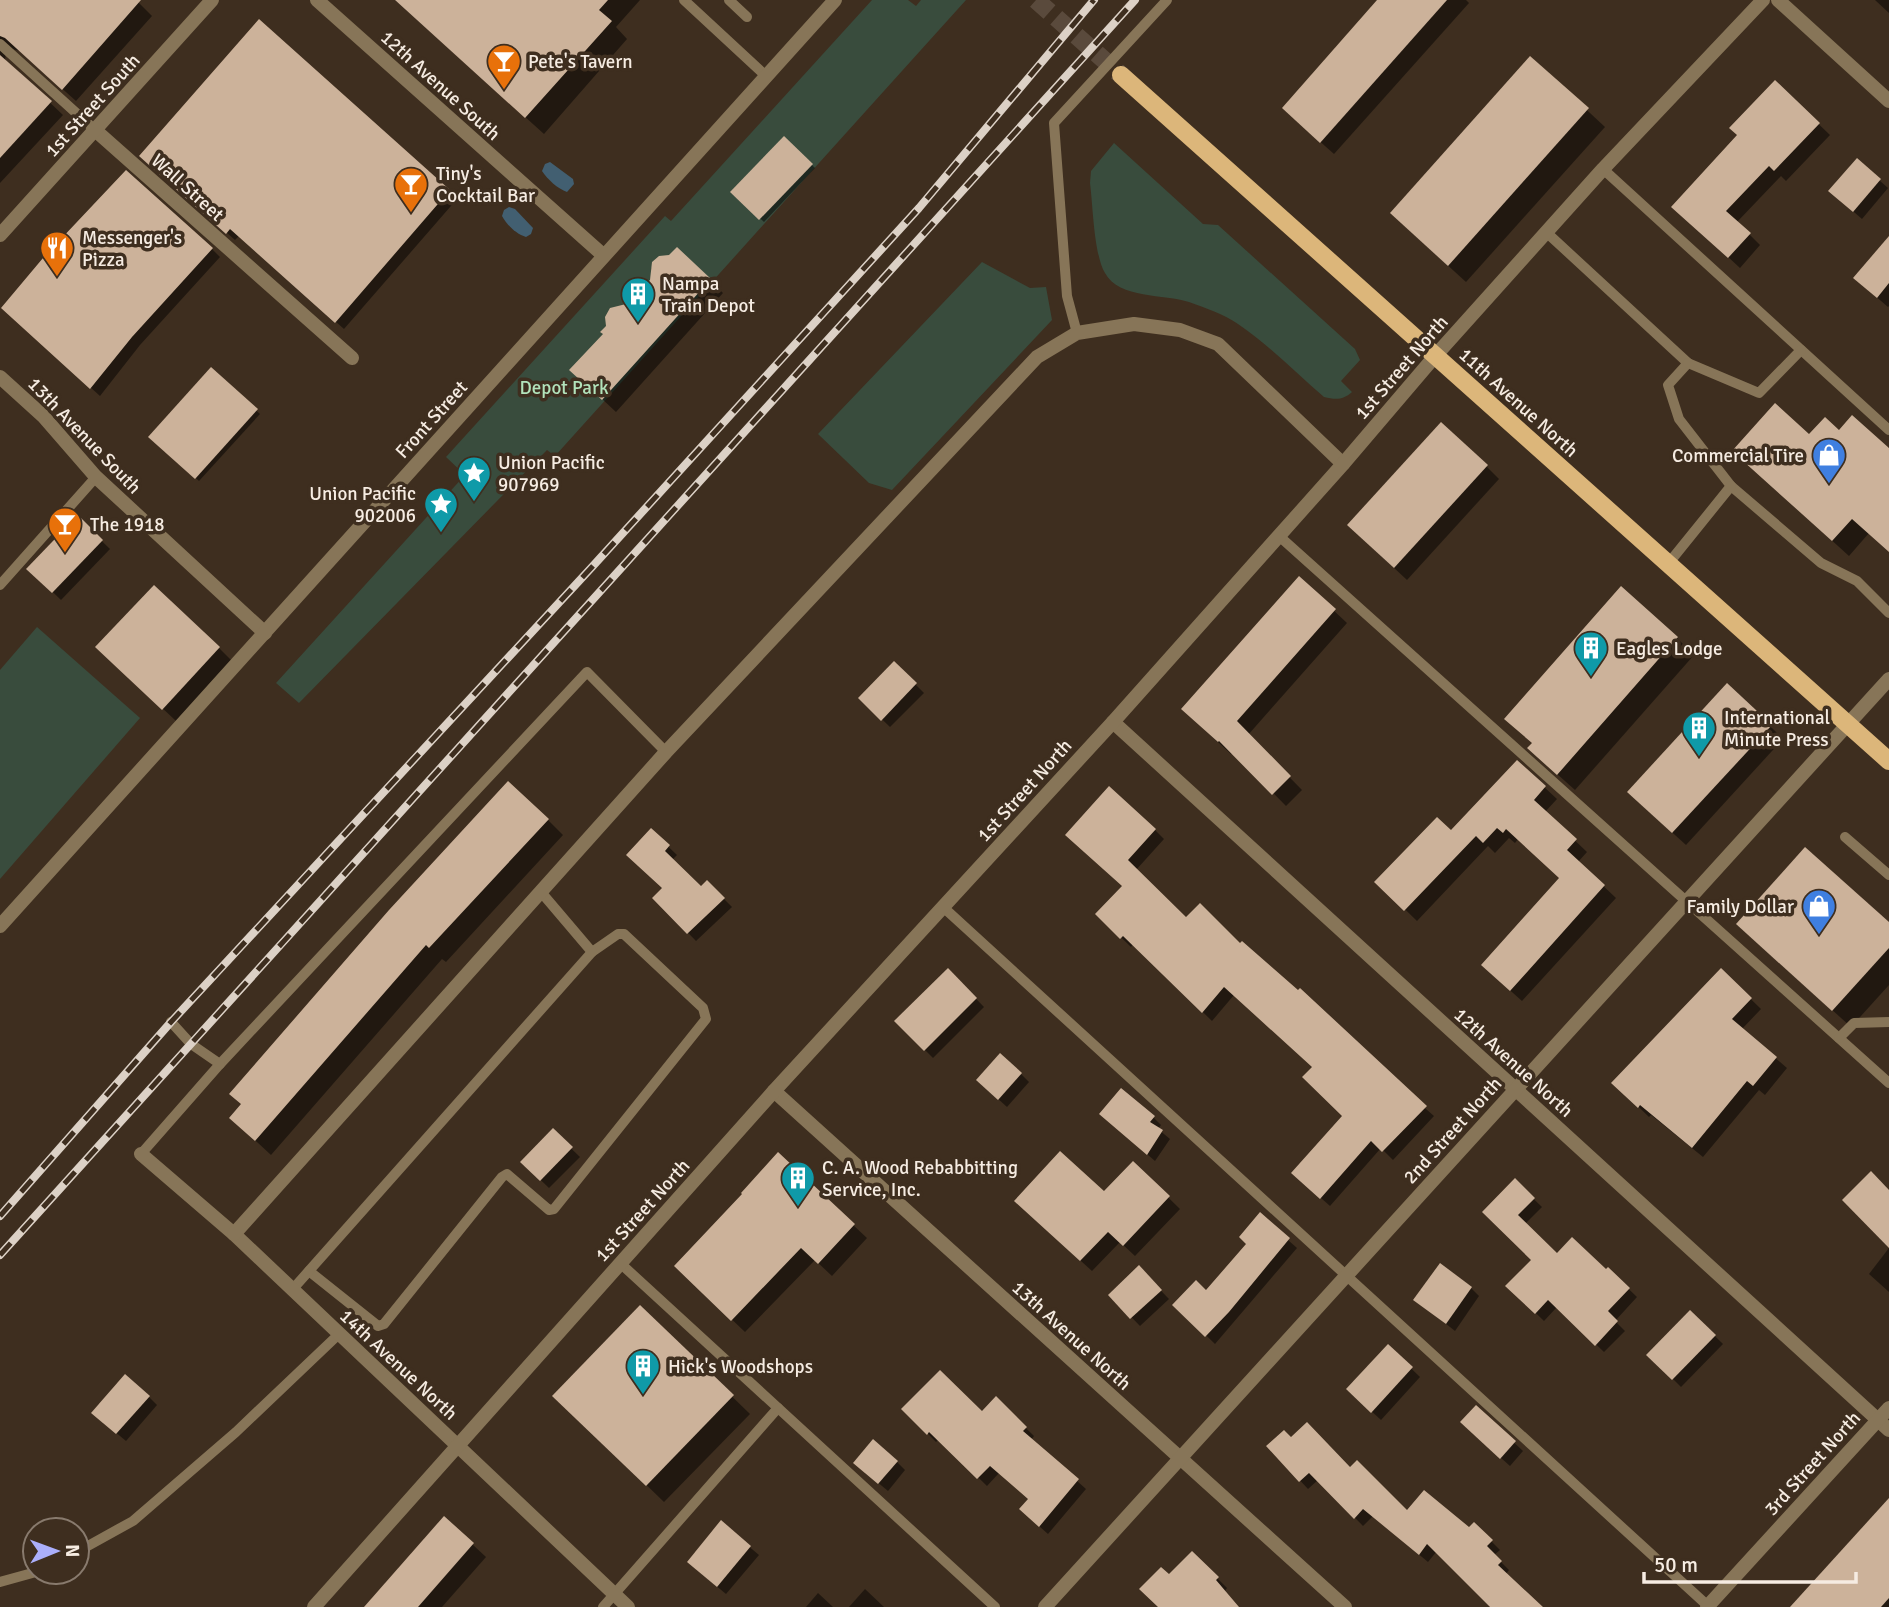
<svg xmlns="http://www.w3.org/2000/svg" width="1889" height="1607" viewBox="0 0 1889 1607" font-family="Signika,sans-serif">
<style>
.green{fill:#394c3d}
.water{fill:#425f71}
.shadow{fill:#0007}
.building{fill:#ccb29a}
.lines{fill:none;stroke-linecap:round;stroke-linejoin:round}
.primary-tunnel{stroke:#5a4a3c;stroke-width:18;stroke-dasharray:18 9;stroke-linecap:butt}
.service{stroke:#877558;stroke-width:10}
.pedestrian{stroke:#877558;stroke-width:14}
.minor{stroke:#877558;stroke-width:14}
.tertiary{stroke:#877558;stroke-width:14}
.primary{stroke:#dcb67a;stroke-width:18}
.rail-casing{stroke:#dcd1c6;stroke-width:8}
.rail{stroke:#3e2e1f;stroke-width:5;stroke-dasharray:16;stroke-linecap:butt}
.labels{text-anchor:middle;stroke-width:7;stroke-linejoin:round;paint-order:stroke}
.poi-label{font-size:19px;fill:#f6ece2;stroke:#3e2e1f;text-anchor:start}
.street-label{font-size:19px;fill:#f6ece2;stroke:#3e2e1f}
.park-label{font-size:19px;fill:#b2e3bb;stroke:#3e2e1f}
</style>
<rect width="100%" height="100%" fill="#3e2e1f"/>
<g class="green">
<polygon points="872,0 908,0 916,6 921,0 966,0 555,456 547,450 299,703 276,683 465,475 446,457 665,216 671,221"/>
<path d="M1114,143l89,81 15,1 137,124 5,11 -19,21 11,11c-9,8 -16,8 -28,5 -28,-24 -55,-52 -86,-73 -14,-10 -33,-16 -49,-22 -24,-8 -70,-3 -84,-29 -11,-18 -12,-67 -15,-90l1,-12z"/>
<polygon points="982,262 1030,288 1046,287 1052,320 892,490 869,483 818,434"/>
<polygon points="37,627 140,718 0,879 0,670"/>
</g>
<g class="water">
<path d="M550,162l23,17 1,5 -7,8c-9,-3 -20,-13 -25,-21l3,-7z"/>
<path d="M509,207l6,2 18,19 -2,6 -5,3c-10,-3 -19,-12 -24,-21l2,-6z"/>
</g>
<g class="shadow">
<polygon points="0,0 136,0 152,16 76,101 20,51 12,49 6,52 5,60 63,115 0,183"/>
<polygon points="395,0 640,0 616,27 627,39 544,134"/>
<polygon points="1380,0 1466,0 1469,3 1334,154 1297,121"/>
<polygon points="1875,0 1889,0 1889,13"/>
<polygon points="1531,58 1605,127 1466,282 1409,230"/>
<polygon points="1775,82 1830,135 1786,181 1781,176 1737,222 1760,245 1740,268 1685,217"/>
<polygon points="784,138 815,168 764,222 732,192"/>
<polygon points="149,164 449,191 457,199 344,329 239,236 235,240"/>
<polygon points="1879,180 1888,188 1862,219 1839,199"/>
<polygon points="212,249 220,257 140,345 100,396 12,316"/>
<polygon points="1889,256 1889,306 1888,307 1866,288"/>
<polygon points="656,260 710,280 723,293 616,412 585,383 607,327 651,281 651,269"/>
<polygon points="211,369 260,414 199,481 150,437"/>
<polygon points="1839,432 1887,449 1889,447 1889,551 1869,533 1849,556 1751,467 1809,437"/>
<polygon points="1486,466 1499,479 1407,580 1362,538"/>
<polygon points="78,518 110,549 61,600 29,569"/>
<polygon points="1299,578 1347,623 1248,735 1302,790 1286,806 1233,752 1231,754 1195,721"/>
<polygon points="1677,638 1694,655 1575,790 1547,765"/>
<polygon points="219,648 232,661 176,721 111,660"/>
<polygon points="894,663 924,693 890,727 860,698"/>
<polygon points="1770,726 1783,739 1686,845 1642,805"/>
<polygon points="1517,762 1557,799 1545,812 1587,852 1578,862 1616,898 1522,1001 1494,976 1561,878 1518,839 1515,843 1509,838 1495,853 1488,846 1417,921 1377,882 1451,833"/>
<polygon points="548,820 563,835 446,962 442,959 271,1155 231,1118"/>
<polygon points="651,830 677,855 672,860 701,888 707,882 732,907 696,941 654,898 664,888"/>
<polygon points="1155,830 1164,839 1136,870 1187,919 1240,946 1434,1116 1393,1160 1381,1148 1330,1206 1303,1182 1344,1116 1314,1067 1234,995 1212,1021 1133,944 1131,947 1097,914 1124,887 1077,844"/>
<polygon points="1889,925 1889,985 1851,1027 1756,941"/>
<polygon points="948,970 984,1007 933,1058 896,1021"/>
<polygon points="1721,970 1761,1009 1742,1029 1787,1068 1765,1095 1759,1090 1703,1157 1651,1115 1649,1117 1614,1083"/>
<polygon points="1021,1074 1029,1082 1007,1107 986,1088"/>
<polygon points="1154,1118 1161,1125 1158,1129 1170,1139 1155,1161 1109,1121"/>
<polygon points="553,1131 580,1157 549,1188 522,1162"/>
<polygon points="778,1155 867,1238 832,1276 815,1260 745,1332 676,1266 745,1194"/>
<polygon points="1133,1163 1180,1209 1135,1256 1120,1242 1092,1271 1027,1212 1104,1194"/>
<polygon points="1515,1181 1542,1207 1525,1224 1557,1255 1606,1272 1608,1269 1637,1297 1615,1321 1625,1331 1604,1352 1557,1307 1544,1321 1508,1286 1533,1260 1485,1212"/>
<polygon points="1260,1215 1297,1248 1215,1344 1175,1305 1206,1292 1248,1244"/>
<polygon points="1889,1248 1889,1292 1869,1274"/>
<polygon points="1139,1268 1169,1299 1140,1326 1110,1295"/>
<polygon points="1471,1288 1479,1296 1455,1331 1416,1300"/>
<polygon points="640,1307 750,1414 664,1502 572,1413"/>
<polygon points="1690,1312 1723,1344 1681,1387 1649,1355"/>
<polygon points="1388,1346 1420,1377 1381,1420 1357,1398"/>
<polygon points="149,1397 157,1405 126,1441 102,1421"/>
<polygon points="996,1399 1034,1436 1031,1440 1086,1489 1048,1534 1030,1518 1030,1499 999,1473 987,1486 939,1439 936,1442 904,1409 982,1413"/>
<polygon points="1476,1407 1523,1451 1510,1466 1471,1431"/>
<polygon points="1291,1439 1350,1469 1407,1513 1469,1530 1474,1524 1500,1550 1494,1555 1509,1570 1506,1574 1540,1607 1490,1607 1437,1551 1428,1562 1373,1516 1363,1526 1318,1480 1308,1489 1268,1446"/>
<polygon points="897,1462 905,1470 888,1491 864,1471"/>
<polygon points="1889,1503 1889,1607 1810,1607"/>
<polygon points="445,1519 486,1557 442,1607 367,1607"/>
<polygon points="721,1523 759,1555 726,1594 697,1570"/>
<polygon points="1192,1553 1227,1588 1225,1591 1238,1607 1160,1607 1169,1577"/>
<polygon points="865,1589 884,1607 849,1607"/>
<polygon points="818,1593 833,1607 806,1607"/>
</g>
<g class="building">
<polygon points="0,0 141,0 62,90 5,38 0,36"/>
<polygon points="395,0 608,0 599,10 612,21 525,118"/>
<polygon points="1377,0 1447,0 1320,143 1282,108"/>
<polygon points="259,19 450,190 335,323 230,229 226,234 139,156"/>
<polygon points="0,55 52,101 0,158"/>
<polygon points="1530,56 1589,108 1448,266 1390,213"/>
<polygon points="1775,80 1820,123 1774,171 1769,166 1726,211 1751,233 1728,258 1671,207 1737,135 1729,128"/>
<polygon points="784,136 813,164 759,220 730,192"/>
<polygon points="1857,158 1881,179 1853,212 1828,191"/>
<polygon points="126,170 213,248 132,337 90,389 1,308 43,258"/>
<polygon points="1889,236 1889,283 1877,298 1853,278"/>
<polygon points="677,247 711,279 602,400 569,370 603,334 600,332 606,326 605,317 610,308 626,304 650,280 652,262 659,256 669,255"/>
<polygon points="211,367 258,409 195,479 148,437"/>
<polygon points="1775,403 1809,434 1825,417 1839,430 1852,415 1889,448 1889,552 1852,519 1832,541 1732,451"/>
<polygon points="1441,422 1488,465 1394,568 1347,525"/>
<polygon points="78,515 103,540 52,593 26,569"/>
<polygon points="1299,576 1336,609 1237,721 1291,776 1272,795 1219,741 1218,742 1181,709"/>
<polygon points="154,585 220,647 162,710 95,647"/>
<polygon points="1621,586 1678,637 1557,775 1527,748 1532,743 1504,719"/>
<polygon points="894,661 917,683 881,721 858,698"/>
<polygon points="1727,683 1772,725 1672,833 1627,792"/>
<polygon points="1517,760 1546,786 1534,800 1577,839 1567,850 1605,885 1510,991 1481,965 1559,878 1506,829 1503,833 1497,828 1483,843 1476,836 1404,911 1374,882 1437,817 1451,830"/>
<polygon points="508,781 549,819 429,948 426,945 255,1141 229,1118 241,1104 229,1094 389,910"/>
<polygon points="1109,786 1156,829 1128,860 1186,917 1200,903 1240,943 1242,941 1298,990 1300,988 1427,1106 1382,1152 1371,1141 1320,1199 1291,1173 1342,1116 1302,1077 1312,1067 1224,987 1202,1013 1123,936 1120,939 1095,914 1122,886 1065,835"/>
<polygon points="651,828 670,845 665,851 701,886 707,880 725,898 687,934 652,898 662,888 626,855"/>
<polygon points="1805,847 1889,922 1889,948 1832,1011 1736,924"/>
<polygon points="948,968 977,998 924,1051 894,1021"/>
<polygon points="1721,968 1752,998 1732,1019 1777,1057 1753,1086 1747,1081 1692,1148 1640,1105 1638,1108 1611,1083"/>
<polygon points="1000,1053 1022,1073 998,1100 976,1080"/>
<polygon points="1121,1088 1155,1116 1150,1122 1163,1130 1147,1155 1099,1114"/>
<polygon points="553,1128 573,1147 540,1181 520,1162"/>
<polygon points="1060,1151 1104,1191 1133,1161 1170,1196 1123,1246 1108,1232 1080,1261 1014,1201"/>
<polygon points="778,1152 855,1224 818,1264 801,1248 731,1321 674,1266 742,1194 741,1193"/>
<polygon points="1871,1171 1889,1190 1889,1248 1842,1200"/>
<polygon points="1515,1178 1535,1198 1518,1215 1557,1253 1572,1237 1606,1269 1608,1267 1630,1288 1608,1311 1618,1321 1595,1346 1548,1300 1535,1314 1505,1286 1531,1260 1482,1212"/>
<polygon points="1260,1212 1290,1238 1229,1312 1205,1337 1172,1305 1196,1280 1206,1290 1246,1244 1239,1237"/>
<polygon points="1440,1263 1472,1287 1446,1324 1413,1300"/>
<polygon points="1139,1265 1162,1290 1130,1319 1108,1295"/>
<polygon points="640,1305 734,1395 646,1486 552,1396"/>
<polygon points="1690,1310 1716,1335 1672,1380 1646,1355"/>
<polygon points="1388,1344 1413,1367 1371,1413 1346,1389"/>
<polygon points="940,1370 982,1411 996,1396 1027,1427 1023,1431 1079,1479 1039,1527 1019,1509 1028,1499 990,1466 977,1479 929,1432 927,1435 901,1409"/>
<polygon points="125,1374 150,1396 116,1434 91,1413"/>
<polygon points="1476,1405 1516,1441 1500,1459 1460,1422"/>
<polygon points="1307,1422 1350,1467 1357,1460 1407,1510 1424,1490 1469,1527 1474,1522 1493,1540 1487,1546 1502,1561 1498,1565 1543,1607 1490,1607 1427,1544 1419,1555 1363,1509 1354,1519 1309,1473 1299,1482 1266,1446 1284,1430 1291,1437"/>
<polygon points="873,1439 898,1461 878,1484 853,1463"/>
<polygon points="1889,1498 1889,1598 1881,1607 1790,1607"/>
<polygon points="444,1516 474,1543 418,1607 364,1607"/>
<polygon points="721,1520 751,1546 717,1587 687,1562"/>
<polygon points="1192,1551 1219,1577 1216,1580 1239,1607 1158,1607 1139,1589 1161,1567 1169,1574"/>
</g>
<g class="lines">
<polyline class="primary-tunnel" points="1036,0 1121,75"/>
<g class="service">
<polyline points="684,0 766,76"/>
<polyline points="729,0 747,17"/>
<polyline points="0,44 95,130"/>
<polyline points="1603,169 1889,430"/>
<polyline points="1546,232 1688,363 1668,385 1679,419 1731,486 1821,563 1857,581 1889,613"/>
<polyline points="1077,333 1067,296 1054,123 1167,0"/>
<polyline points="1688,363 1759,393 1801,350"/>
<polyline points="1279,536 1889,1083"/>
<polyline points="1668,564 1731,486"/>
<polyline points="0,585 96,477"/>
<polyline points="1845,837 1889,875"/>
<polyline points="943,907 1708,1606"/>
<polyline points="1839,1038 1854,1023 1889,1022"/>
<polyline points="220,1064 587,672 666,752"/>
<polyline points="141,1154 220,1064 191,1044 171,1022"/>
<polyline points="620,1263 995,1607"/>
<polyline points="309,1271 378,1326 384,1324 502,1177 507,1174 549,1210 554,1209 706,1019 703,1008 624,934 618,934 592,952"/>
<polyline points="292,1290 592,952 541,892"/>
<polyline points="77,1552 133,1521 236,1432 339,1334"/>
<polyline points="0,1582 36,1572"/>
<polyline points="603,1607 778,1408"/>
</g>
<polyline class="pedestrian" points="95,130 352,358"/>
<g class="minor">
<polyline points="317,0 603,255"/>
<polyline points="1778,0 1889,101"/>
<polyline points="0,377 43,416 96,477 265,633"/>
<polyline points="1113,722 1889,1430"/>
<polyline points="0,926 835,0"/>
<polyline points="774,1091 1345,1607"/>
<polyline points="141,1154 234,1234 628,1607"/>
<polyline points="234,1234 666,752 1037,357 1077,333 1134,324 1180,330 1218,344 1343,464"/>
<polyline points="314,1607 774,1091 1113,722 1343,464 1436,355 1603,169 1763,0"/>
<polyline points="1045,1607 1889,679"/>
<polyline points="1707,1607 1889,1408"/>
</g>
<polyline class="tertiary" points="0,235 212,0"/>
<polyline class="primary" points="1121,75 1889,761"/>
<g class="rail-casing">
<g id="rail">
<polyline points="0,1216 171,1022 592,567 919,208 1094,0"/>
<polyline points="0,1255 1135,0"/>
</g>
</g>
<use href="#rail" class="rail"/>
</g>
<defs>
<g id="bar-pin" transform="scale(1.75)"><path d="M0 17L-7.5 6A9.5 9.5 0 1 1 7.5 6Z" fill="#e8710a" stroke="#3e2e1f"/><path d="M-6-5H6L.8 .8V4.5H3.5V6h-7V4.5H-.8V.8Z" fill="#fff"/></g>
<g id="restaurant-pin" transform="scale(1.75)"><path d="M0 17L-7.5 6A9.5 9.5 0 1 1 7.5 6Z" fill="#e8710a" stroke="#3e2e1f"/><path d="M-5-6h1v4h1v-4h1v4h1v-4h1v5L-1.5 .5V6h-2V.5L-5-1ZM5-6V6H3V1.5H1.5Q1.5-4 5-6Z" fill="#fff"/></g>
<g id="building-pin" transform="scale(1.75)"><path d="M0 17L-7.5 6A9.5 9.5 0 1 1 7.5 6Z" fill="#0f9aa8" stroke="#3e2e1f"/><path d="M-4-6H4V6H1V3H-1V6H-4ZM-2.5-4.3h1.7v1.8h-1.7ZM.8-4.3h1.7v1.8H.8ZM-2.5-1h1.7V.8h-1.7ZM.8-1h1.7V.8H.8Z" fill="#fff"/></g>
<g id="shop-pin" transform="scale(1.75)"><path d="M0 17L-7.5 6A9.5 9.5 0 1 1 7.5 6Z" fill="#3f7fe0" stroke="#3e2e1f"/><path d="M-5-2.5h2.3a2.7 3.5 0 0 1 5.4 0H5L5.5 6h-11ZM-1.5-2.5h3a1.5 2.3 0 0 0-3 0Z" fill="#fff"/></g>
<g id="sight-pin" transform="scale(1.75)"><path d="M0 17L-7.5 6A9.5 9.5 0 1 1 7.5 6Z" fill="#0f9aa8" stroke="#3e2e1f"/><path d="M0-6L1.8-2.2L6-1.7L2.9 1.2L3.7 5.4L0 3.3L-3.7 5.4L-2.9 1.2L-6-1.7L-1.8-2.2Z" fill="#fff"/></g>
</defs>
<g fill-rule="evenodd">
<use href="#bar-pin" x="504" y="61"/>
<use href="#bar-pin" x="411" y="184"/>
<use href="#restaurant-pin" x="57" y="248"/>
<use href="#building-pin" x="638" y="294"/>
<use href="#shop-pin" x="1829" y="455"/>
<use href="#sight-pin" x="474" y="473"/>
<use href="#sight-pin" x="441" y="504"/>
<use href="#bar-pin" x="65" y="524"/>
<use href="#building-pin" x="1591" y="648"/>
<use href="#building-pin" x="1699" y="728"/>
<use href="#shop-pin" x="1819" y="906"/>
<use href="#building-pin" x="798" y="1178"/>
<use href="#building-pin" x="643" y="1366"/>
</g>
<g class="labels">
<g class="poi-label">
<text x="528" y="68">Pete's Tavern</text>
<text x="436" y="180">Tiny's<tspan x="436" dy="22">Cocktail Bar</tspan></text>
<text x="82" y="244">Messenger's<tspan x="82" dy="22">Pizza</tspan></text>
<text x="662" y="290">Nampa<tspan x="662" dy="22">Train Depot</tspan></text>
<text x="1804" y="462" text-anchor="end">Commercial Tire</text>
<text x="498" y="469">Union Pacific<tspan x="498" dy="22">907969</tspan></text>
<text x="416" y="500" text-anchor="end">Union Pacific<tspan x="416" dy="22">902006</tspan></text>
<text x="90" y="531">The 1918</text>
<text x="1616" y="655">Eagles Lodge</text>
<text x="1724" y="724">International<tspan x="1724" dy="22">Minute Press</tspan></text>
<text x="1794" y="913" text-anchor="end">Family Dollar</text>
<text x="822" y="1174">C. A. Wood Rebabbitting<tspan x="822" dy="22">Service, Inc.</tspan></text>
<text x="668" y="1373">Hick's Woodshops</text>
</g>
<g class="street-label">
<text transform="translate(441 85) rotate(42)" y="7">12th Avenue South</text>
<text transform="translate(92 105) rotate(-48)" y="7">1st Street South</text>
<text transform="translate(188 187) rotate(42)" y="7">Wall Street</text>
<text transform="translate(1401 367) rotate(-49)" y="7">1st Street North</text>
<text transform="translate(1519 402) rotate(42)" y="7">11th Avenue North</text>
<text transform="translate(431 419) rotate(-48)" y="7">Front Street</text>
<text transform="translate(85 435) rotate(46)" y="7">13th Avenue South</text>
<text transform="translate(1024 790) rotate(-48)" y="7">1st Street North</text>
<text transform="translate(1514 1062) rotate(42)" y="7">12th Avenue North</text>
<text transform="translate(1452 1130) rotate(-48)" y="7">2nd Street North</text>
<text transform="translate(642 1210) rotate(-48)" y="7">1st Street North</text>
<text transform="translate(1072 1335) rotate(42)" y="7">13th Avenue North</text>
<text transform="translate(399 1364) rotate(43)" y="7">14th Avenue North</text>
<text transform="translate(1812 1463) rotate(-48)" y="7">3rd Street North</text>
</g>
<g class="park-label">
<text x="564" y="394">Depot Park</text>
</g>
</g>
<g transform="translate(56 1551) rotate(89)"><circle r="33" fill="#3e2e1f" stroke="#887a6d" stroke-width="2"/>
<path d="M0-5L12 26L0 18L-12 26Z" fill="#abaffb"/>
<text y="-10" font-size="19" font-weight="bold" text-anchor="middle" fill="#f6ece2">N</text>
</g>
<path d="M1644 1572v10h212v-10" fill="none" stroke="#f6ece2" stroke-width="3.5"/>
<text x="1654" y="1572" font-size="21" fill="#f6ece2" stroke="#3e2e1f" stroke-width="5" paint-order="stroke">50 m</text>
</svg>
